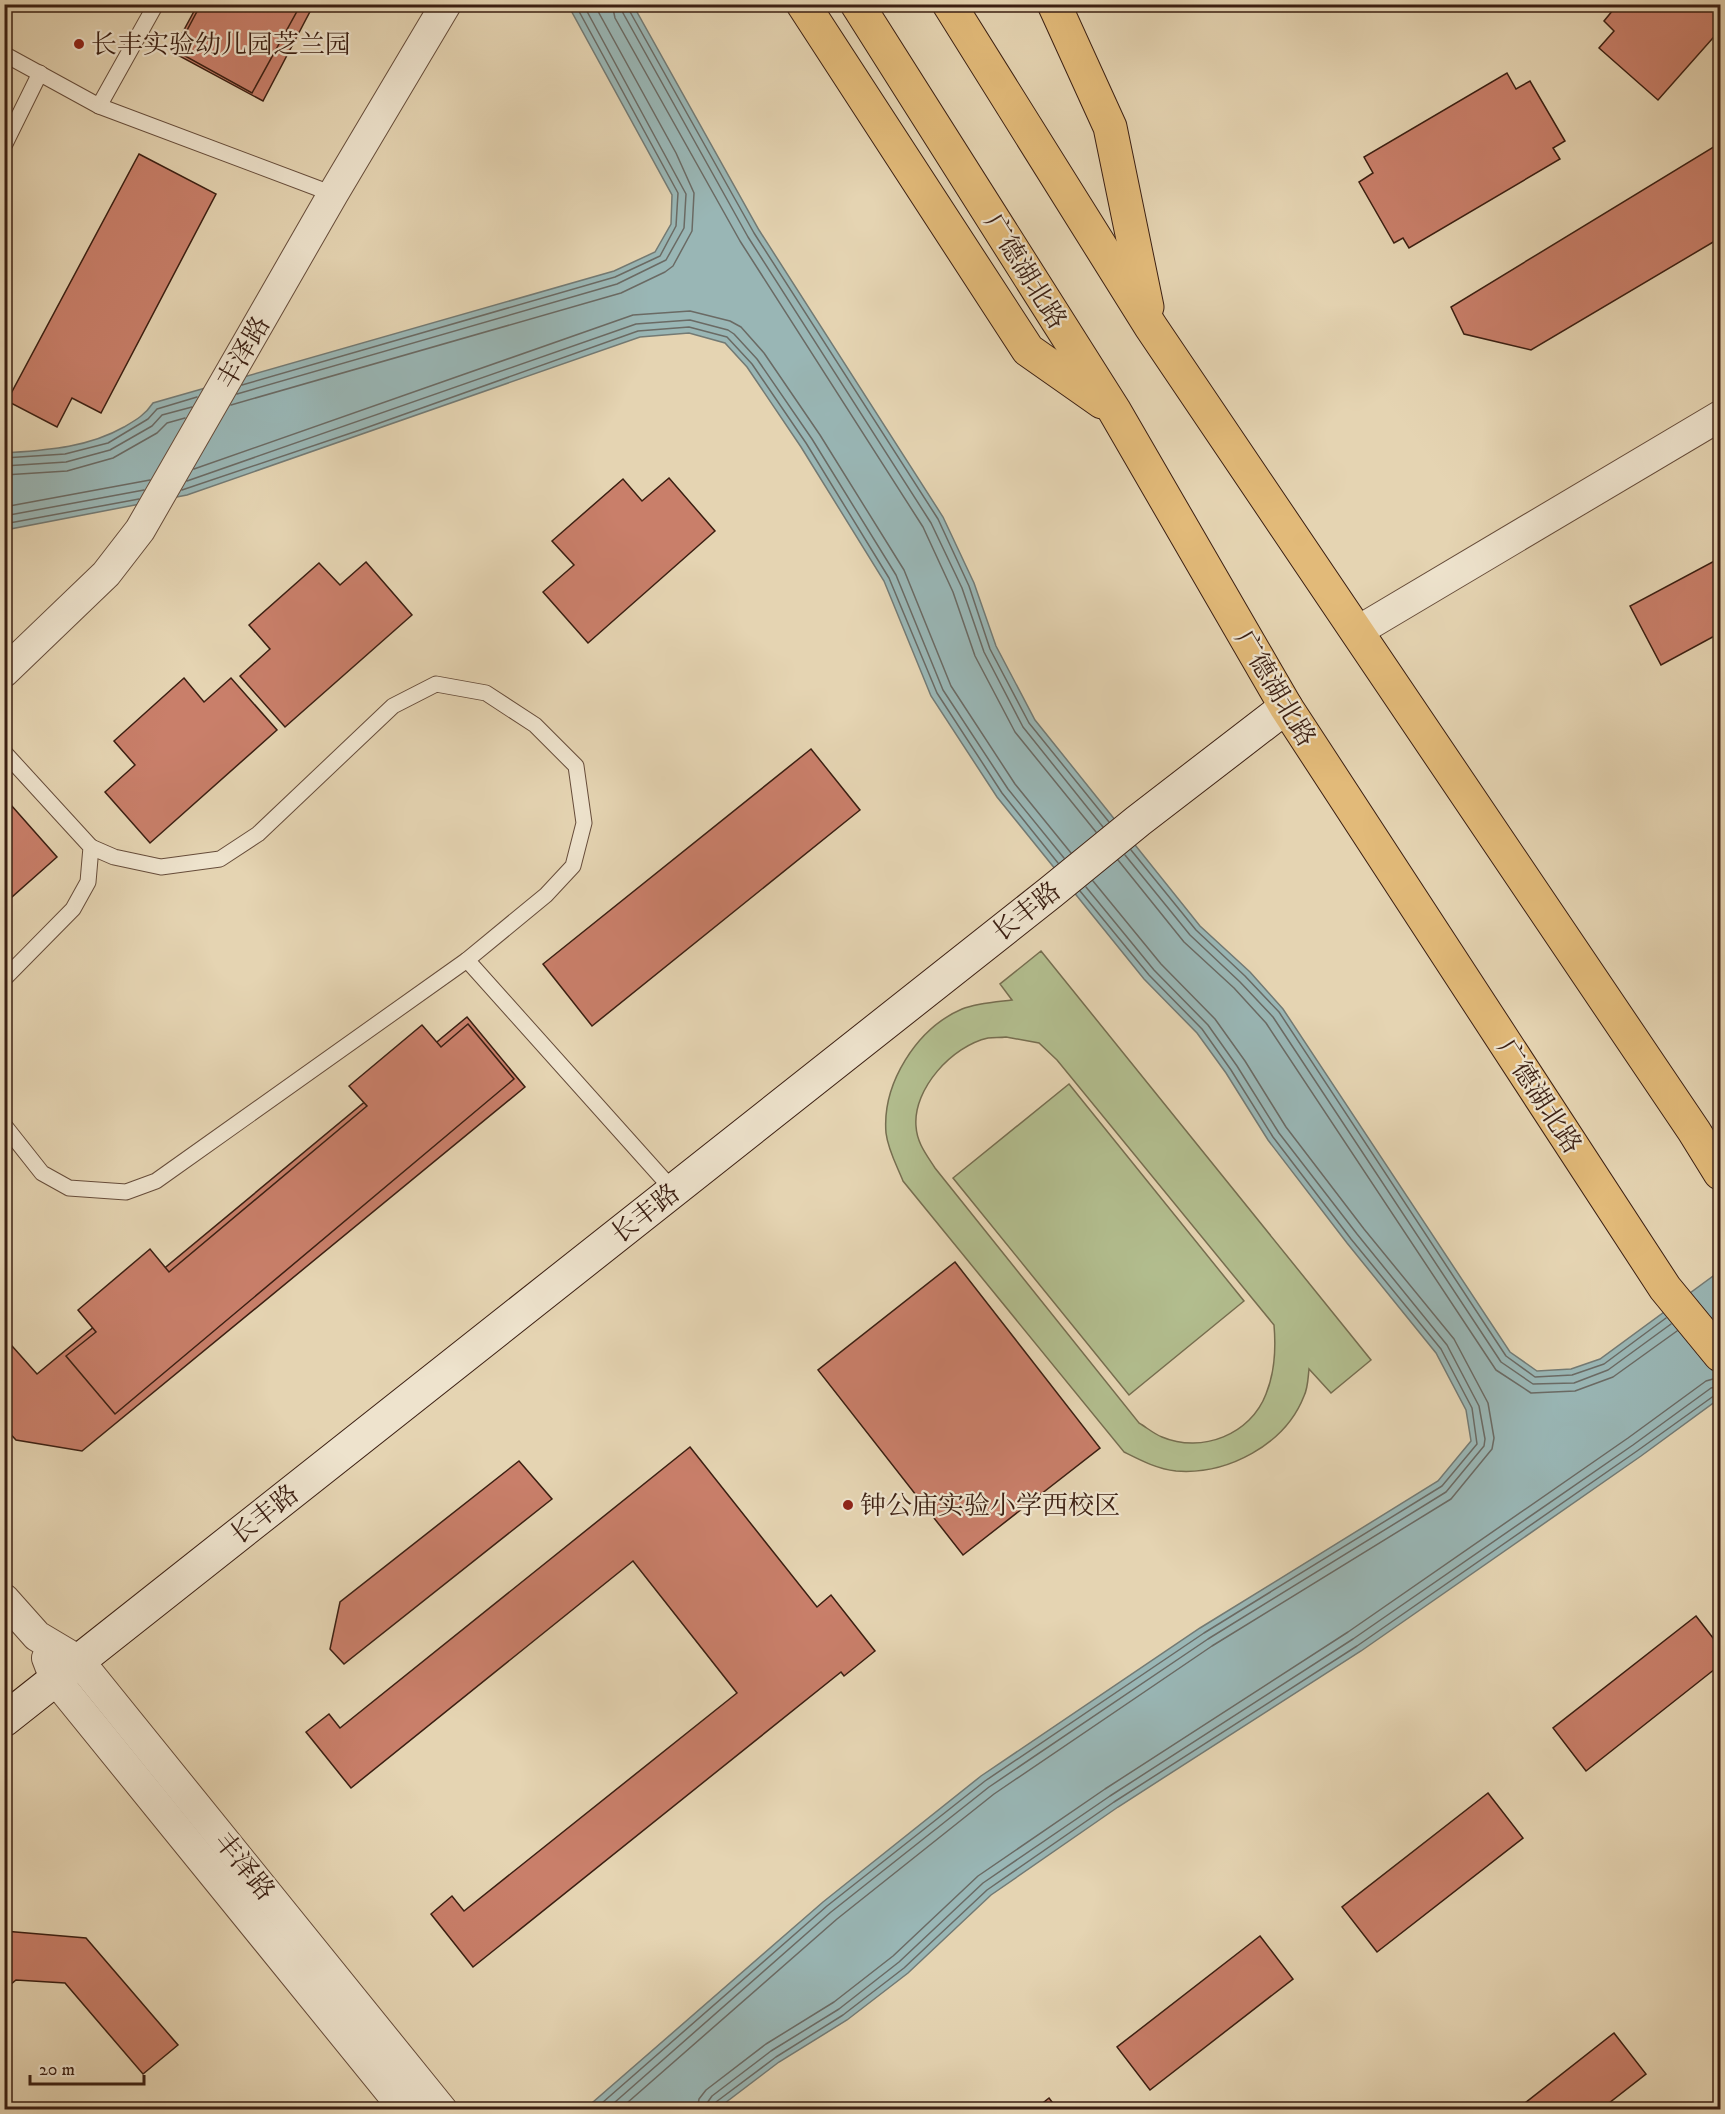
<svg xmlns="http://www.w3.org/2000/svg" width="1725" height="2114" viewBox="0 0 1725 2114" font-family="'IM FELL DW Pica','Noto Serif SC',serif">
<style>
.green{fill:#b2bd8e;stroke:#766e50;stroke-width:1.5;fill-rule:evenodd}
.water{fill:#99b6b5;stroke:#737a74;stroke-width:1.5}
.lines{fill:none;stroke-linecap:round;stroke-linejoin:round}
.shore{stroke:#6a6a64;stroke-width:1.5}
.building{fill:#c97f6a;stroke:#3b1f12;stroke-width:1.5}
.lane-casing{stroke:#664c3a;stroke-width:17}
.street-casing{stroke:#664c3a;stroke-width:32}
.secondary-casing{stroke:#3b1f12;stroke-width:35}
.primary-casing{stroke:#3b1f12;stroke-width:35}
.lane{stroke:#eee3cd;stroke-width:15}
.street{stroke:#eee3cd;stroke-width:30}
.secondary{stroke:#eee3cd;stroke-width:33}
.primary{stroke:#e2ba79;stroke-width:33}
.poi-dot{fill:#8f2418;stroke:#eee3cd;stroke-width:2}
.labels{text-anchor:middle;stroke-width:4.5;stroke-linejoin:round;paint-order:stroke}
.poi-label{font-size:26px;fill:#3b1f12;stroke:#eee3cd;text-anchor:start}
.street-label{font-size:26px;fill:#3b1f12;stroke:#eee3cd}
</style>
<rect width="100%" height="100%" fill="#e5d4b2"/>
<filter id="stains"><feTurbulence type="fractalNoise" baseFrequency=".00333" numOctaves="4"/><feColorMatrix values="0 0 0 0 .2 0 0 0 0 .09 0 0 0 0 .02 0 0 0 .5 -.17"/></filter>
<radialGradient id="worn" r=".72"><stop offset=".6" stop-color="#630" stop-opacity="0"/><stop offset="1" stop-color="#630" stop-opacity=".3"/></radialGradient>
<g class="green">
<path d="M1041,951l330,409 -40,33 -22,-24c-1,9 -1,19 -5,27 -19,49 -77,79 -128,75 -19,-2 -36,-11 -52,-19l-221,-271c-6,-15 -15,-31 -17,-48 -4,-49 30,-104 76,-124 15,-6 33,-7 50,-9l-12,-16zM1006,1037l33,6 18,17 217,265c2,23 1,47 -8,69 -15,40 -64,60 -104,43 -8,-3 -16,-10 -23,-14l-204,-255c-9,-14 -18,-25 -19,-42 -3,-37 36,-80 72,-88 6,-1 12,0 18,-1z"/>
<polygon points="1069,1084 1244,1301 1129,1395 953,1178"/>
</g>
<path class="water" d="M568,5h65l126,225 184,287 31,66 22,63 39,74 165,206 50,46 33,37 227,343 27,19 34,-2 29,-10 120,-88v127l-79,58 -280,195 -243,156 -127,88 -83,78 -61,47 -68,42 -62,47h-132l238,-207 158,-126 219,-148 238,-147 33,-40 -5,-31 -30,-57 -89,-110 -79,-103 -42,-67 -29,-40 -53,-54 -147,-182 -66,-101 -47,-115 -83,-134 -54,-80 -22,-24 -36,-10 -49,4 -453,158 -182,35v-77c41,-3 82,-5 119,-26 12,-7 21,-12 29,-24l461,-132 41,-19 16,-28 1,-29z"/>
<g class="lines">
<g class="shore">
<polyline points="612,4 615,18 740,241 923,527 953,592 975,656 1015,732 1096,832"/>
<polyline points="621,4 623,13 748,237 931,523 962,588 984,652 1023,727 1103,827"/>
<polyline points="629,4 629,10 754,233 938,519 969,586 990,649 1029,723 1109,822"/>
<polyline points="242,385 615,277 660,256 676,226 678,193 575,4"/>
<polyline points="237,394 617,284 666,260 684,228 686,194 583,4"/>
<polyline points="231,405 621,293 665,272 673,266 692,231 694,193 676,153 594,4"/>
<polyline points="4,458 65,454 108,443 148,419 157,409 197,397"/>
<polyline points="4,466 66,462 110,450 152,426 162,415 192,407"/>
<polyline points="194,469 633,315 690,311 730,321 741,327 764,353 820,435 904,570 951,686 1015,784 1071,853"/>
<polyline points="4,475 67,471 113,458 157,433 167,423 185,418"/>
<polyline points="187,481 636,324 690,320 728,330 734,334 757,359 812,439 896,575 943,690 1008,789 1064,858"/>
<polyline points="182,490 360,430 638,331 689,327 727,337 752,364 806,443 889,578 937,693 1002,793 1058,863"/>
<polyline points="4,507 150,480"/>
<polyline points="4,516 144,490"/>
<polyline points="4,524 139,499"/>
<polyline points="1131,850 1196,930 1245,976 1279,1012 1506,1356 1535,1377 1572,1375 1604,1364 1666,1318"/>
<polyline points="1125,855 1190,935 1240,982 1273,1017 1501,1362 1533,1384 1574,1383 1608,1370 1671,1324"/>
<polyline points="1118,860 1184,942 1234,988 1266,1023 1496,1370 1531,1393 1575,1391 1613,1377 1677,1331"/>
<polyline points="594,2110 827,1906 985,1781 1204,1633 1442,1486 1477,1444 1472,1408 1441,1349 1351,1239 1273,1137 1231,1070 1202,1029 1149,975 1080,891"/>
<polyline points="606,2110 831,1912 989,1787 1208,1639 1446,1492 1484,1446 1485,1439 1479,1406 1447,1345 1357,1234 1279,1133 1237,1066 1208,1025 1154,970 1086,887"/>
<polyline points="619,2110 837,1919 994,1794 1212,1646 1451,1499 1492,1449 1494,1438 1488,1403 1454,1339 1364,1229 1286,1127 1245,1061 1215,1019 1161,964 1093,881"/>
<polyline points="697,2110 699,2099 706,2090 766,2044 834,2002 893,1956 978,1876 1105,1789 1348,1632 1628,1438 1706,1381 1720,1377"/>
<polyline points="706,2110 707,2103 712,2096 771,2051 839,2009 899,1962 983,1883 1110,1796 1353,1639 1633,1445 1711,1388 1720,1386"/>
<polyline points="714,2110 716,2102 776,2057 843,2015 904,1968 987,1890 1114,1802 1357,1646 1637,1451 1715,1395 1720,1393"/>
</g>
</g>
<g class="building">
<polygon points="198,4 314,4 263,101 172,52"/>
<polygon points="201,4 301,4 252,93 176,51"/>
<polygon points="1618,4 1720,4 1720,30 1658,100 1599,48 1614,31 1604,21"/>
<polygon points="1507,73 1516,89 1530,81 1565,141 1553,148 1560,159 1409,248 1403,238 1394,243 1359,182 1373,173 1364,157"/>
<polygon points="1720,143 1720,238 1531,350 1464,334 1451,307"/>
<polygon points="139,154 216,194 101,413 72,398 57,427 7,401"/>
<polygon points="669,478 715,531 588,643 543,592 574,565 552,541 623,479 642,501"/>
<polygon points="1720,558 1720,633 1661,665 1630,606"/>
<polygon points="366,562 412,615 285,727 240,676 270,649 249,625 319,563 340,585"/>
<polygon points="184,678 204,702 231,678 277,730 150,843 105,792 135,765 114,741"/>
<polygon points="811,749 860,810 592,1026 543,964"/>
<polygon points="11,805 57,857 4,904 4,811"/>
<polygon points="467,1017 525,1087 82,1451 16,1440 4,1427 4,1337 37,1374"/>
<polygon points="468,1024 514,1079 115,1414 66,1356 96,1332 78,1310 150,1249 169,1272 367,1106 349,1086 422,1025 441,1047"/>
<polygon points="955,1262 1100,1448 963,1555 818,1370"/>
<polygon points="690,1447 817,1607 831,1595 875,1651 844,1676 841,1672 473,1967 431,1914 452,1896 464,1911 737,1693 633,1561 351,1788 306,1732 329,1714 340,1728"/>
<polygon points="519,1461 552,1499 344,1664 330,1649 340,1602"/>
<polygon points="1696,1616 1720,1647 1720,1665 1586,1771 1553,1728"/>
<polygon points="1488,1793 1523,1838 1377,1952 1342,1907"/>
<polygon points="4,1931 86,1938 178,2045 143,2074 65,1983 16,1980 4,1990"/>
<polygon points="1260,1936 1293,1979 1150,2090 1117,2047"/>
<polygon points="1614,2033 1646,2074 1600,2110 1516,2110"/>
<polygon points="1049,2098 1058,2110 1034,2110"/>
</g>
<g class="lines">
<g class="lane-casing">
<g id="lane">
<polyline points="4,54 99,106 333,194"/>
<polyline points="99,106 156,4"/>
<polyline points="4,146 40,73"/>
<polyline points="4,752 91,847 88,882 73,909 4,979"/>
<polyline points="467,960 673,1190"/>
<polyline points="4,1125 42,1173 69,1188 126,1192 156,1181 467,960 546,895 573,866 584,823 576,766 535,725 486,693 436,684 393,706 258,834 220,859 161,867 114,857 91,847"/>
</g>
</g>
<g class="street-casing">
<g id="street">
<polyline points="1358,631 1720,416"/>
<polyline points="4,672 106,574 140,530 333,194 446,4"/>
<polyline points="4,1599 37,1636 79,1661 442,2110"/>
<polyline points="47,1658 55,1679 405,2110"/>
</g>
</g>
<g class="secondary-casing">
<polyline id="secondary" points="4,1720 1051,892 1138,821 1286,707"/>
</g>
<g class="primary-casing">
<g id="primary">
<polyline points="803,4 1028,350 1102,402"/>
<polyline points="857,4 1114,410 1286,707 1665,1288 1720,1355"/>
<polyline points="949,4 1151,327 1694,1131 1720,1173"/>
<polyline points="1054,4 1110,127 1147,307"/>
</g>
</g>
<use href="#lane" class="lane"/>
<use href="#street" class="street"/>
<use href="#secondary" class="secondary"/>
<use href="#primary" class="primary"/>
</g>
<g class="poi-dot">
<circle cx="79" cy="44" r="6"/>
<circle cx="848" cy="1505" r="6"/>
</g>
<g class="labels">
<g class="poi-label">
<text x="91" y="53">长丰实验幼儿园芝兰园</text>
<text x="860" y="1514">钟公庙实验小学西校区</text>
</g>
<g class="street-label">
<text transform="translate(1026 271) rotate(58)" y="9">广德湖北路</text>
<text transform="translate(243 352) rotate(-60)" y="9">丰泽路</text>
<text transform="translate(1276 688) rotate(59)" y="9">广德湖北路</text>
<text transform="translate(1026 911) rotate(-38)" y="9">长丰路</text>
<text transform="translate(1540 1096) rotate(57)" y="9">广德湖北路</text>
<text transform="translate(645 1213) rotate(-38)" y="9">长丰路</text>
<text transform="translate(264 1514) rotate(-38)" y="9">长丰路</text>
<text transform="translate(245 1866) rotate(51)" y="9">丰泽路</text>
</g>
</g>
<rect width="1725" height="2114" fill="none" stroke="#e5d4b2" stroke-width="24"/>
<rect x="6" y="6" width="1713" height="2102" fill="none" stroke="#3b1f12" stroke-width="3"/>
<rect x="12" y="12" width="1701" height="2090" fill="none" stroke="#3b1f12" stroke-width="1.5"/>
<path d="M30 2075v9h114v-9" fill="none" stroke="#3b1f12" stroke-width="3"/>
<text x="39" y="2075" font-size="18" fill="#3b1f12" stroke="#eee3cd" stroke-width="4.5" paint-order="stroke">20 m</text>
<rect width="100%" height="100%" filter="url(#stains)"/>
<rect width="100%" height="100%" fill="url(#worn)"/>
</svg>
